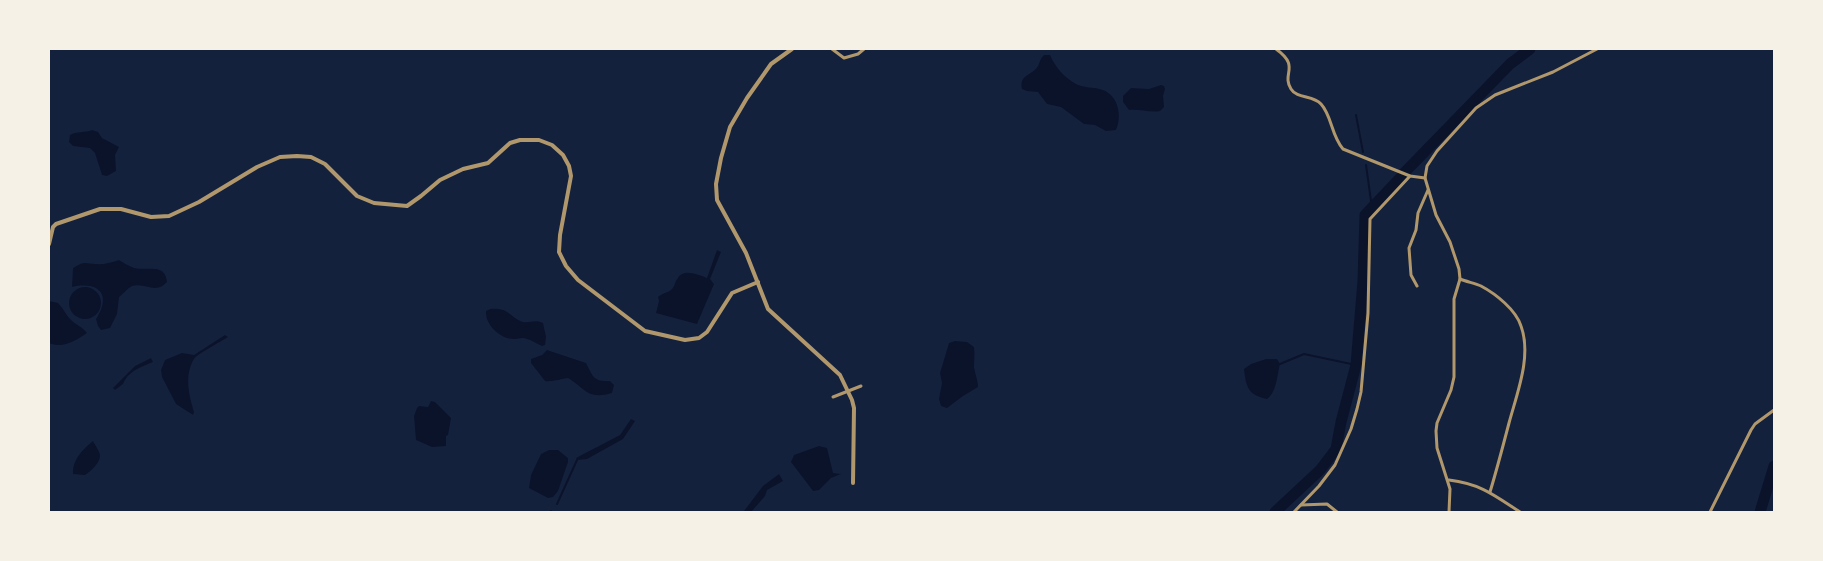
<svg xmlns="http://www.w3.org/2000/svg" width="1823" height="561" viewBox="0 0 1823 561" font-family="'Archivo Narrow',sans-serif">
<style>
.water{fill:#0b132b}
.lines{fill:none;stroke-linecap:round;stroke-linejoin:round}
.stream{stroke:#0b132b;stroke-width:2}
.river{stroke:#0b132b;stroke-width:11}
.minor{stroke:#b1986c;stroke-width:3}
.tertiary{stroke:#b1986c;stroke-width:4}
</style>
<rect width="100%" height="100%" fill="#14213d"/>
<g class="water">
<path d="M1044,55h6c5,12 14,22 26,29 8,4 18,3 27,6 16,6 19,27 13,40l-10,1 -11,-6 -11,-1 -23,-17 -14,-3 -9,-12 -11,-1 -5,-2c-3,-15 10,-13 16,-23 2,-4 2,-7 6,-11z"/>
<path d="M1161,85l3,1 1,3 -2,7 1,11 -4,4c-10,2 -20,-2 -31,-1l-6,-8v-6l8,-8 18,1z"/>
<path d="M92,130l6,2 4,6 17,9 -4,8 1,16 -9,5 -5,-1 -7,-22 -5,-5 -17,-2 -4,-4 1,-7c6,-4 15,-2 22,-5z"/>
<path d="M717,250l4,2 -11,27 4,5 -17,40 -41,-11 3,-12 -1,-4c4,-4 10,-4 14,-8 3,-3 3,-8 6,-11 6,-10 21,-3 29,0z"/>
<path d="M119,260c5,3 10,6 15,8 15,3 31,-5 33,14 -12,13 -22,0 -35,4 -4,2 -9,8 -13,11l-2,17 -7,14 -9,2 -3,-4 -2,-7c16,-24 3,-38 -24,-32l1,-19c13,-8 11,-4 24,-4 7,1 15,-2 22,-4z"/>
<circle cx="85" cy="303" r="16"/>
<path d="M49,301l9,2c5,5 8,12 13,17 5,5 12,7 16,13 -12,8 -24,16 -38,10z"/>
<path d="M490,309c20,-2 18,8 33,13 7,1 13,-3 20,1l3,14 -1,8 -3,1c-5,-2 -10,-6 -15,-7 -5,-2 -8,0 -12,0 -14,1 -30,-14 -29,-28z"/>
<path d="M225,335l3,2c-6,4 -31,17 -34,22 -10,16 -5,36 0,53l-1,3 -17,-11 -14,-27 -1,-7 4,-10 17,-7 12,2z"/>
<path d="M955,341l12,1 7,5c1,7 0,13 0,20 1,7 4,13 4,20l-15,9 -16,12 -6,-2 -2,-7 3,-16 -2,-10 9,-30z"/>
<path d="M547,350l39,13c7,13 7,19 24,18l4,4 -2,8c-25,7 -26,-4 -44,-15 -8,1 -15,4 -23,3l-14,-18v-4l11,-4z"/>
<path d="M151,358l2,4c-12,5 -25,9 -30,22l-8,6 -2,-2 22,-22z"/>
<path d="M1266,359h11l3,5c-3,11 -3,28 -13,35 -19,-4 -21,-12 -23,-30l7,-5z"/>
<polygon points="431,401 435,402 451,418 448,435 446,436 446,446 432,447 416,440 414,416 417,408 419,406 428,407"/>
<polygon points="631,419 635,421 623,439 587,459 577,460 576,458 620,435"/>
<path d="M93,441c2,4 7,11 7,15 0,7 -10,16 -15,19l-12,-1c-1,-14 10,-25 20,-33z"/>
<polygon points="819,446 827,448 833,473 841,474 831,478 819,490 813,491 791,462 794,455"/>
<polygon points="549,450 558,450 568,458 568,462 558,491 553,497 548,498 529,488 531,475 541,454"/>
<polygon points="779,474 783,481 767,490 765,496 751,512 744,511 763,486"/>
</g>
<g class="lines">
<g class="stream">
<polyline points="1356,115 1363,152"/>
<polyline points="1366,165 1372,208"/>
<polyline points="1280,364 1304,354 1356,365"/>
<polyline points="557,504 577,460"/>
<polyline points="550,512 551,511"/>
</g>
<g class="river">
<polyline points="1404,173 1510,64 1530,49"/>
<polyline points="1275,512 1320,470 1336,449 1341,422 1356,365 1363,281 1365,215 1400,178"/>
<polyline points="1760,512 1774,466"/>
</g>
<g class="minor">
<polyline points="832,49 844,58 858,54 864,49"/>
<path d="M1276,49c25,18 5,24 15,40 6,10 22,6 30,15 11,12 10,31 22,45l67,27 15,2"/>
<path d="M1460,279c7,3 15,4 21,7 15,8 35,24 40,40 11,30 -4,67 -12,97 -6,23 -12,46 -19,69"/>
<polyline points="1417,286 1411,275 1409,248 1416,230 1418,213 1428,190"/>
<polyline points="833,397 861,386"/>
<path d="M1449,480c32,4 45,15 71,32"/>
<polyline points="1301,505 1327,504 1337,512"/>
<polyline points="1294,512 1319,486 1335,465 1351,429 1357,409 1361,392 1368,313 1370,219 1410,176"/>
<polyline points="1449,512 1450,489 1437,448 1436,431 1437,423 1451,390 1454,377 1454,299 1460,279 1459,269 1450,242 1436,215 1425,178 1427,166 1437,151 1476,108 1495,95 1553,72 1597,49"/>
<polyline points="1710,512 1751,430 1755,424 1774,410"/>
</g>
<g class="tertiary">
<polyline points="792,49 771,64 747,98 730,127 721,158 716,184 717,200 746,253 768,309 840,375 852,400 854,408 853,483"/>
<polyline points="49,244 53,227 56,224 100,209 121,209 151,217 169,216 199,202 257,167 280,157 297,156 311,157 325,164 357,196 374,203 407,206 421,196 440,180 463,169 488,163 510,143 520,140 539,140 552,145 563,155 569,166 571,176 560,235 559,252 566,266 578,280 645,331 685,340 699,338 707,332 732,293 758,282"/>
</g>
</g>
<rect width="1823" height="561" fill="none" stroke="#f6f1e7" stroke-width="100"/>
</svg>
